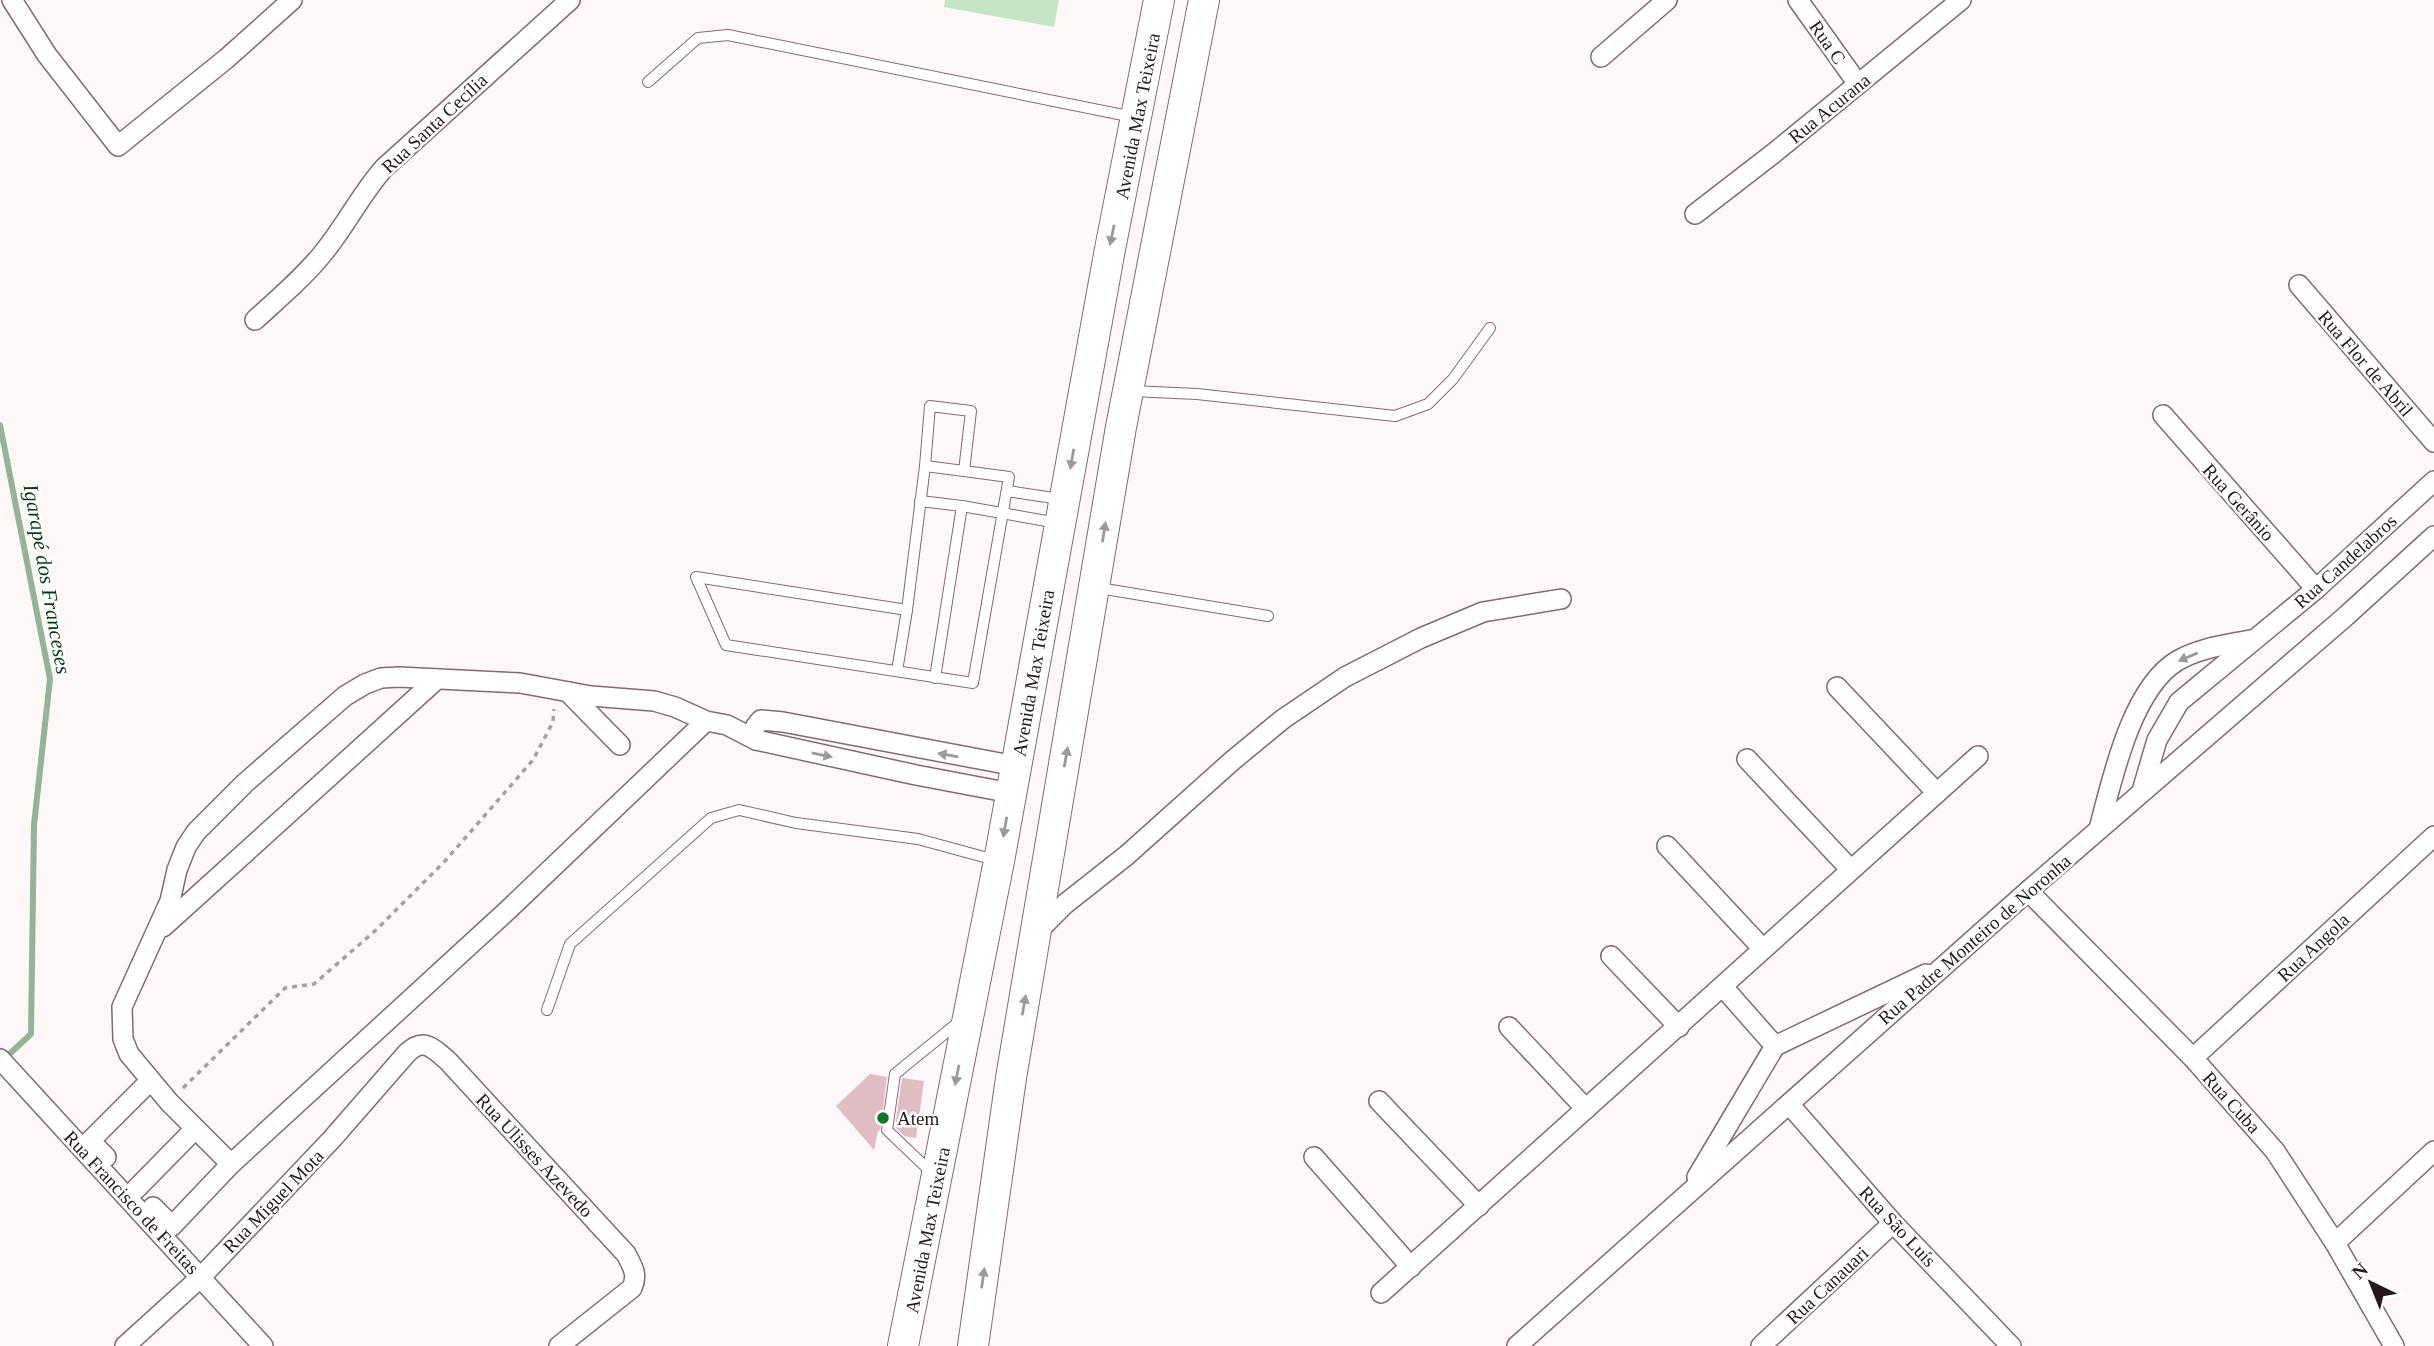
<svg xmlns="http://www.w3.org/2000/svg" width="2434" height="1346" viewBox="0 0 2434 1346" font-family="Georgia,serif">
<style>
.green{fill:#c4e5c5}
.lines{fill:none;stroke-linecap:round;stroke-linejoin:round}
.stream{stroke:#93b495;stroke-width:6}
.building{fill:#e0bdc3}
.lane-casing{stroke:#87686e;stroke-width:12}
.street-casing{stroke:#87686e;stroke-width:22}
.primary-casing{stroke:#87686e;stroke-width:32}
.path{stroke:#a79ea0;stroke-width:3.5;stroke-dasharray:5 5;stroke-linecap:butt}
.lane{stroke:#fff;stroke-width:10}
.street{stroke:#fff;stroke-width:19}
.primary{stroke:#fff;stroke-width:30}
.oneway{fill:#9d9899}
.poi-dot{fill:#0e772a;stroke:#fff;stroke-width:2.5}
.labels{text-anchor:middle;stroke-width:5;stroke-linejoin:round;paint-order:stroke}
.street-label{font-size:19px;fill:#26191c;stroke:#fff}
.poi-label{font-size:19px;fill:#26191c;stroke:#fff;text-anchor:start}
.water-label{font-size:21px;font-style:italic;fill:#033910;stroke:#fff}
</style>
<rect width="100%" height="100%" fill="#fef7f8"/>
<polygon class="green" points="945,0 1059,0 1054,27 944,7"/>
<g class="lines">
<polyline class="stream" points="0,425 50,679 34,825 31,1034 3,1060"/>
</g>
<g class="building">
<polygon points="870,1074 887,1077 880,1131 878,1131 874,1150 836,1106"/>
<polygon points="902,1078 924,1081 916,1138 904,1136 895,1127"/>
</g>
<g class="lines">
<g class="lane-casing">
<g id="lane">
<polyline points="648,82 698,38 728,35 1133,117"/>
<polyline points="1132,391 1197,394 1395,416 1428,404 1453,379 1490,328"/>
<polygon points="930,406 971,411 964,471 1009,477 973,683 726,645 696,577 907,610 925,466"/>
<polyline points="925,466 964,471"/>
<polyline points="1007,491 1060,499"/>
<polyline points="920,501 962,506 935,678"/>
<polyline points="962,506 1058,523"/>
<polyline points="1099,588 1268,616"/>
<polyline points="897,671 907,610"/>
<polyline points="547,1010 570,944 711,818 739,810 796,823 918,839 995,860"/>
<polyline points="932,1173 887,1130 895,1074 960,1021"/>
</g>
</g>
<g class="street-casing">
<g id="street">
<polyline points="12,0 47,55 118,146 226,59 292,0"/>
<polyline points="1798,0 1858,84"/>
<polyline points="1601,57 1667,0"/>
<polyline points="1695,214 1774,153 1961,0"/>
<polyline points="2299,285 2434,442"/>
<path d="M255,320c24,-22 49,-43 69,-68 22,-27 37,-58 60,-84l186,-168"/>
<polyline points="2163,415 2316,589"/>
<polyline points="1837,687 1937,793"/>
<polyline points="568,692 620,745"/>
<polyline points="706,721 509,909 231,1164 169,1102 129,1054 123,1039 122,1007 170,901 177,870 186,847 196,832 245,783 345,696 365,684 381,678 399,677 520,683 591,696 654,701 675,707 706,721 727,725 756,740 916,775 1011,793"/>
<path d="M756,740c-4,-9 -2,-13 5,-20l22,2 233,44"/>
<polyline points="1747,759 1851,870"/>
<polyline points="2142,791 2157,740 2179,702 2316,589 2434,481"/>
<path d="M2099,829c13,-49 32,-140 78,-168 22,-13 48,-16 73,-21"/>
<polyline points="1667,846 1763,949"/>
<polyline points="2028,891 2193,1058 2275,1151 2335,1243 2394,1346"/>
<polyline points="163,927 437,679"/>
<polyline points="1037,932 1065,904 1127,855 1232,761 1283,719 1345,677 1421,638 1483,612 1561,599"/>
<polyline points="1611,956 1679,1027"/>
<polyline points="1723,987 1775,1046"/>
<polyline points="1509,1027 1586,1109"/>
<polyline points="2193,1058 2434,836"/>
<polyline points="0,1059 263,1346"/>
<polyline points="1379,1101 1479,1206"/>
<polyline points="1789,1104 1893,1223 2011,1346"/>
<polyline points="106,1157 90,1141 150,1081"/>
<polyline points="1314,1157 1411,1267"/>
<polyline points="1697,1177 1775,1046 1926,974"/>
<polyline points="136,1189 195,1129"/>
<polyline points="153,1207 172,1226 231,1164"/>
<polyline points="2335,1243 2434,1151"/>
<polyline points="1381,1293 1978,756"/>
<path d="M125,1346l76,-69 131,-138 75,-86c17,-16 26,-5 41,8l178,193c7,13 12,21 6,34l-73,58"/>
<polyline points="1517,1346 2028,891 2346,616 2434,536"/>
<polyline points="1761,1346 1893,1223"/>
</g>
</g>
<g class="primary-casing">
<g id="primary">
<polyline points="903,1346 999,861 1110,249 1159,0"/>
<polyline points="973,1346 1011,1078 1121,427 1204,0"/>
</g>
</g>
<polyline class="path" points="183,1088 285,988 314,984 376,930 446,860 533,760 553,722 554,709"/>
<use href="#lane" class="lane"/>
<use href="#street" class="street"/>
<use href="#primary" class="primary"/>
</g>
<defs><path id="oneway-solid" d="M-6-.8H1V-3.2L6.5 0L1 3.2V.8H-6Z" transform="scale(1.75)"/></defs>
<g class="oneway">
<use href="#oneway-solid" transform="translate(1112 235) rotate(102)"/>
<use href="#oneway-solid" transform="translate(1072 459) rotate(100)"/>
<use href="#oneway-solid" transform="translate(1104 532) rotate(-81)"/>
<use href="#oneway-solid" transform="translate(2188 657) rotate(157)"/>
<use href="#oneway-solid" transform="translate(822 755) rotate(12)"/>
<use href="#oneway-solid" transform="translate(948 755) rotate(-170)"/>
<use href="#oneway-solid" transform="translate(1066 757) rotate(-80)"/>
<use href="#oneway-solid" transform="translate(1005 827) rotate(100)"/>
<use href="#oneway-solid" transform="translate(1024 1005) rotate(-80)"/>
<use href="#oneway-solid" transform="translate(957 1075) rotate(101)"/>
<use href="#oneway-solid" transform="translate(983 1278) rotate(-82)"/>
</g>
<circle class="poi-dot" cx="883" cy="1118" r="7"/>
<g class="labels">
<g class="street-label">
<text transform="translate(1828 42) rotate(55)" y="7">Rua C</text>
<text transform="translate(1829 108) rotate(-39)" y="7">Rua Acurana</text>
<text transform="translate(1137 116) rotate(-79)" y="7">Avenida Max Teixeira</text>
<text transform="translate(434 123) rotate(-43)" y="7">Rua Santa Cecília</text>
<text transform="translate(2366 363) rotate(49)" y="7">Rua Flor de Abril</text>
<text transform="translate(2239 502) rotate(48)" y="7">Rua Gerânio</text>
<text transform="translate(2345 561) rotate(-42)" y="7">Rua Candelabros</text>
<text transform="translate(1033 673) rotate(-80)" y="7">Avenida Max Teixeira</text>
<text transform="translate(1974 939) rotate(-41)" y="7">Rua Padre Monteiro de Noronha</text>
<text transform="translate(2313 947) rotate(-43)" y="7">Rua Angola</text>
<text transform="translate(2232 1102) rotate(48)" y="7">Rua Cuba</text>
<text transform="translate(535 1155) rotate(47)" y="7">Rua Ulisses Azevedo</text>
<text transform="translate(273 1201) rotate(-46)" y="7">Rua Miguel Mota</text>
<text transform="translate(132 1202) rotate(47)" y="7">Rua Francisco de Freitas</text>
<text transform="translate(1898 1226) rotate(47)" y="7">Rua São Luís</text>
<text transform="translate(927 1230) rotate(-79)" y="7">Avenida Max Teixeira</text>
<text transform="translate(1827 1285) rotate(-43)" y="7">Rua Canauari</text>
</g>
<g class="poi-label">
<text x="897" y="1125">Atem</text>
</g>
<g class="water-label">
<text transform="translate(47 579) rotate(80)" y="7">Igarapé dos Franceses</text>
</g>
</g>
<g transform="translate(2371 1283) rotate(317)" stroke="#ffffff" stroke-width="5" paint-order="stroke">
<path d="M0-5L12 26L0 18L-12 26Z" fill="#26191c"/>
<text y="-10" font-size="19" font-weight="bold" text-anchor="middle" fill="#26191c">N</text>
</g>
</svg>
